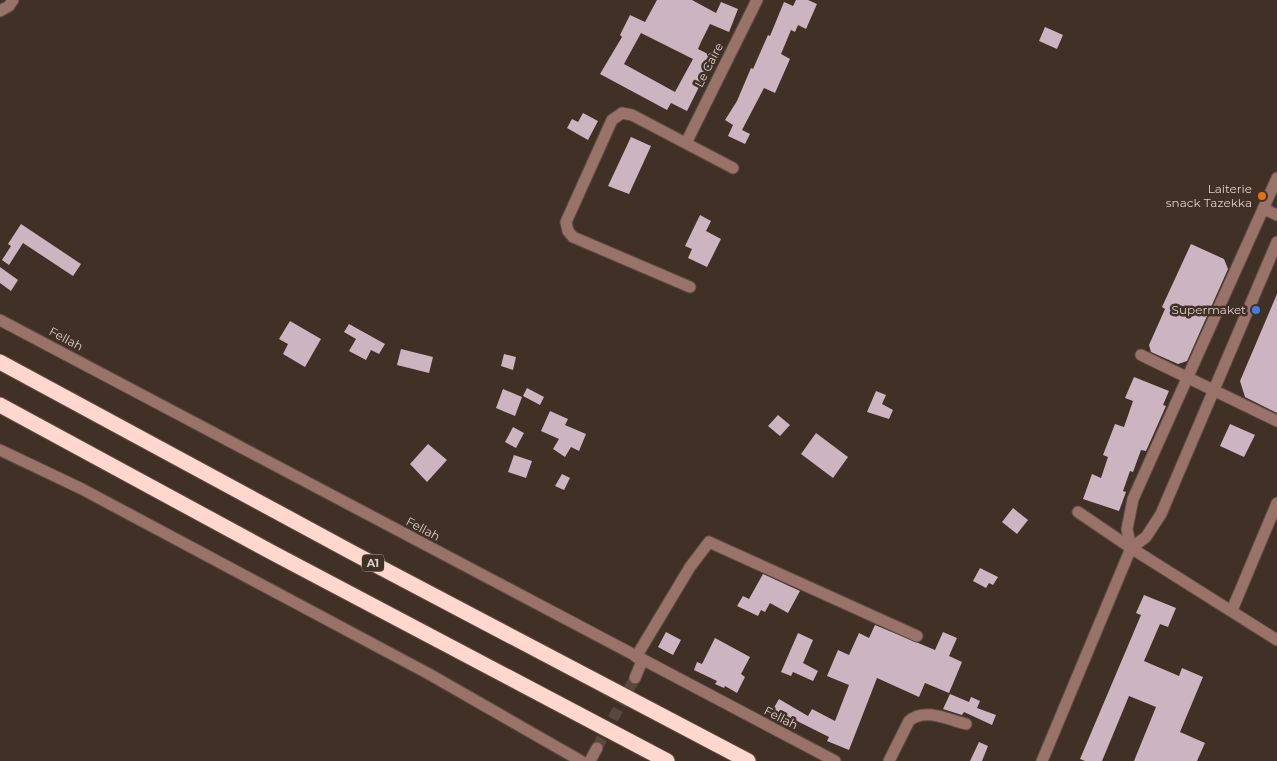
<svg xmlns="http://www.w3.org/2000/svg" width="1277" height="761" viewBox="0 0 1277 761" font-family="Montserrat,sans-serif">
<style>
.building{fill:#ccb5c1;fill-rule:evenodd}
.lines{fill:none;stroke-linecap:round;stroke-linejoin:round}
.minor-tunnel{stroke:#58483e;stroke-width:11;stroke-dasharray:11 5.5;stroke-linecap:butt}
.minor-casing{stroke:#5d4d43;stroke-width:13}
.highway-casing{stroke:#5d4d43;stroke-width:17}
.minor{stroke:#99726a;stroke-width:11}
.highway{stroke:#ffd7ce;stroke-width:15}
.food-dot{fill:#e8710a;stroke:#413026;stroke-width:2}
.shop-dot{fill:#3f7fe0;stroke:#413026;stroke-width:2}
.labels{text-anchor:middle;stroke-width:5;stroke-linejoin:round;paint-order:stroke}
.shield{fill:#413026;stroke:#ada098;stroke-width:1}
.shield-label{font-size:11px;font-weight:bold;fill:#dbd0c9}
.street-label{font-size:12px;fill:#dbd0c9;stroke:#413026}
.poi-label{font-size:12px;fill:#dbd0c9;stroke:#413026;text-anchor:end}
</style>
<rect width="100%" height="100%" fill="#413026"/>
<g class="building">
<path d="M657,0h35l24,13 5,-11 17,7 -9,23 -19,-8 -9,18 -3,7 16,8 -27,54 -16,-8 -4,7 -67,-36 22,-37 -2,-2 10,-20 15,7zM641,33l52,26 -18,33 -51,-28z"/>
<polygon points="796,0 808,0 817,4 806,29 798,25 795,32 791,30 781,54 790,59 775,93 764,88 742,130 750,134 745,144 728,136 733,125 725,120 737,101 751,68 753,69 768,35 770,36 784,2 793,6"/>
<polygon points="1045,27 1063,35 1057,49 1039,41"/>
<polygon points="583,113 598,121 588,140 567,128 572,119 578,122"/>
<polygon points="631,137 651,146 629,194 608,186"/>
<polygon points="700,215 711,221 706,231 721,239 707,267 688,258 692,249 685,246"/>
<polygon points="21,224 81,264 73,276 23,243 9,265 2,260 11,246 8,244"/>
<polygon points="1191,244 1224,259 1228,269 1187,361 1178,364 1151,352 1149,345 1165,309 1162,307"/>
<polygon points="0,267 18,280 11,291 0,283"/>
<polygon points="1277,294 1277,413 1245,397 1240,381"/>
<polygon points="290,321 321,339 305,367 283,354 288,344 279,339"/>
<polygon points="349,324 385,344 379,354 371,350 366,360 349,351 356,339 344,332"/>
<polygon points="401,349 433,357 429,373 397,365"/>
<polygon points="504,354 516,357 513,370 501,366"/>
<polygon points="1134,377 1169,391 1163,405 1166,406 1146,451 1141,450 1133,472 1130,471 1123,491 1126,492 1119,511 1083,499 1092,474 1101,478 1108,457 1103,455 1115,424 1124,427 1133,401 1125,398"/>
<polygon points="527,388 544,397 540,405 523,396"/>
<polygon points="503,389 522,397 515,416 496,408"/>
<polygon points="876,391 886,395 882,404 893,410 889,419 867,412"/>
<polygon points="550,411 568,419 565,425 586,434 579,451 571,447 565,457 553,449 559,439 541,431"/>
<polygon points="778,415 790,425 780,436 768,426"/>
<polygon points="1230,424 1255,435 1244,457 1220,446"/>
<polygon points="513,427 524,433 516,448 505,442"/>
<polygon points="816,433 848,457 833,478 801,454"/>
<polygon points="428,444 447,460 427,482 410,464"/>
<polygon points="514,455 532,461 526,478 508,472"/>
<polygon points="562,474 570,478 564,490 555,486"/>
<polygon points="1013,508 1028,520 1017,534 1002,522"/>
<polygon points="980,568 998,577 993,585 989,583 986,588 973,581"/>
<polygon points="763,574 800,591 788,613 770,603 765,612 761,610 758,616 737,606 743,596 749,599"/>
<polygon points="1144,595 1176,608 1168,627 1160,624 1144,661 1179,676 1182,668 1203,677 1180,732 1205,743 1197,761 1134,761 1156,707 1129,696 1102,761 1085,761 1080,759 1141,615 1136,613"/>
<polygon points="875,625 935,650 943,632 957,638 949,656 962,662 949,693 925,683 919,697 877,678 849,750 827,741 829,737 791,718 790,721 772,711 779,699 808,716 812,709 835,721 849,685 827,676 838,650 849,655 859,633 869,638"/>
<polygon points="666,632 681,640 673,655 658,647"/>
<polygon points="798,633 813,640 803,663 818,671 813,681 793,672 791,676 781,672"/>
<polygon points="715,638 750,657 741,674 745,677 737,693 725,686 724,688 715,684 717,681 694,670 697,662 702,664"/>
<polygon points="950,694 969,702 971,697 980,701 977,708 996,715 992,725 964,712 962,715 943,709"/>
<polygon points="979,742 988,746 982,761 970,761"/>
</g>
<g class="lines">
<polyline class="minor-tunnel" points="597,748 635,678"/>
<g class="minor-casing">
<g id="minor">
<polyline points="0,11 9,6 13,0"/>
<polyline points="686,143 757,0"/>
<polyline points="1264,209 1277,215"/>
<polyline points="690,287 573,237 568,231 566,222 612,120 622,113 632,115 733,168"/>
<polyline points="0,320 835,761"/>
<polyline points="1141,355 1277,421"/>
<polyline points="0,450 82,489 429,674 581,761"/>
<polyline points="1078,512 1131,548 1277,640"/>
<polyline points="1131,548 1127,529 1133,499 1277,178"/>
<polyline points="1232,610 1277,503"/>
<polyline points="636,657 690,567 709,542 917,636"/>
<polyline points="635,678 642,661"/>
<polyline points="590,761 597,748"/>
<path d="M889,761l20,-40c15,-14 40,-1 57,3"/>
<polyline points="1042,761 1131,548 1146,537 1161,514 1277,242"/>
</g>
</g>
<g class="highway-casing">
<g id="highway">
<polyline points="0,362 353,553 748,761"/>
<polyline points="0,405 273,553 667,761"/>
</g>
</g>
<use href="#minor" class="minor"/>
<use href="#highway" class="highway"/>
</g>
<circle class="food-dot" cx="1262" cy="196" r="5"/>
<circle class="shop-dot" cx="1256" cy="310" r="5"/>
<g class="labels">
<rect class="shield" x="362" y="554.5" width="22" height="17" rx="4"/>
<g class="shield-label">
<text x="373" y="567">A1</text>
</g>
<g class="street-label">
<text transform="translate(709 65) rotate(-63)" y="4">Le Caire</text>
<text transform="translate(66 339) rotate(28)" y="4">Fellah</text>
<text transform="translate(423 529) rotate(28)" y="4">Fellah</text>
<text transform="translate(781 718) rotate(27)" y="4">Fellah</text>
</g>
<g class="poi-label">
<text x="1252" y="193">Laiterie<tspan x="1252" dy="14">snack Tazekka</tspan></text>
<text x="1246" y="314">Supermaket</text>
</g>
</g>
</svg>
